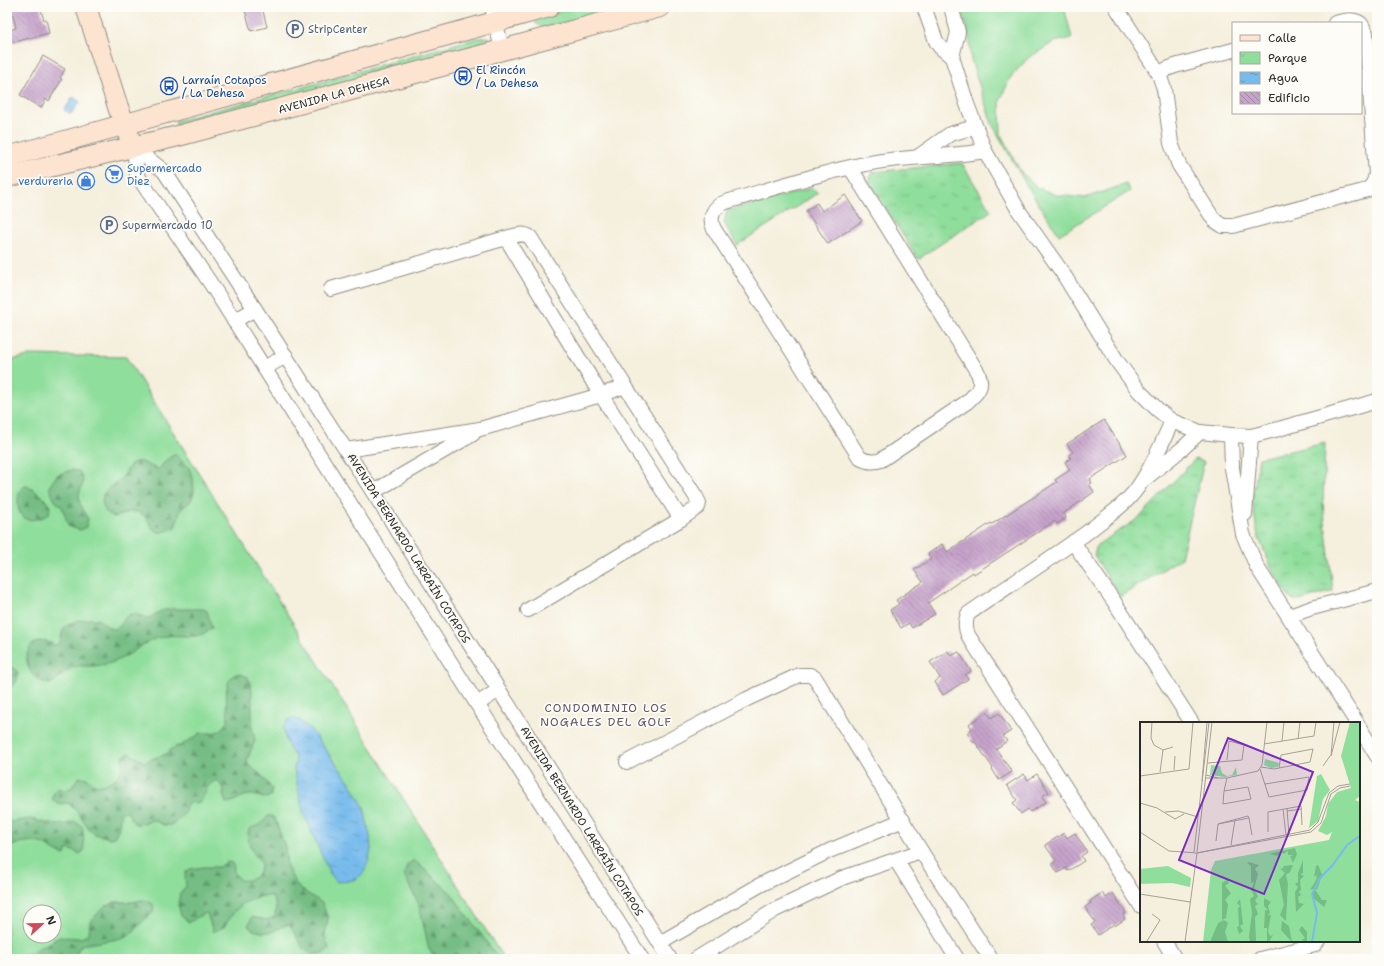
<svg xmlns="http://www.w3.org/2000/svg" width="1384" height="966" viewBox="0 0 1384 966" font-family="'Shantell Sans',sans-serif">
<style>
.grass{fill:#90de9c;stroke:#5e8464;fill-rule:evenodd}
.forest{fill:url(#forest-firs);stroke:#507458}
.park{fill:url(#park-tufts);stroke:#5e8464}
.water{fill:url(#water-ripples);stroke:#51738c}
.building{fill:url(#building-back-hatch)}
.lines{fill:none;stroke-linecap:round;stroke-linejoin:round}
.street-casing{stroke:#908d84;stroke-width:16}
.secondary-casing{stroke:#908d84;stroke-width:22}
.street{stroke:#fff;stroke-width:14}
.secondary{stroke:#fde4d1;stroke-width:20}
.labels{text-anchor:middle;stroke-width:3.5;stroke-linejoin:round;paint-order:stroke}
.service-label{font-size:11px;fill:#4e5e75;stroke:#fdfcf7;text-anchor:start}
.transit-label{font-size:11px;fill:#164399;stroke:#fdfcf7;text-anchor:start}
.street-label{font-size:11px;fill:#2b2b2b;stroke:#fdfcf7}
.shop-label{font-size:11px;fill:#366cbe;stroke:#fdfcf7;text-anchor:start}
.neighbourhood-label{font-size:12px;letter-spacing:1px;fill:#615563;stroke:#fdfcf7}
.inset-river{fill:none;stroke:#77bbed;stroke-width:2}
.inset-road{fill:none;stroke:#a4a196;stroke-width:1}
.view{fill:#7b2cbf;fill-opacity:0.15;stroke:#7b2cbf;stroke-width:2}
.inset-edge{fill:none;stroke:#2b2b2b;stroke-width:2}
</style>
<defs>
<pattern id="forest-firs" width="22" height="20" patternUnits="userSpaceOnUse"><rect width="22" height="20" fill="#74bd84"/><path d="M5 1l3.5 6h-7zM16 11l3.5 6h-7z" fill="#5f9a6c"/></pattern>
<pattern id="park-tufts" width="24" height="20" patternUnits="userSpaceOnUse"><rect width="24" height="20" fill="#90de9c"/><path d="M3 7l-1-3M5 7V3M7 7l1-3M15 17l-1-3M17 17v-4M19 17l1-3" fill="none" stroke="#7cbf87"/></pattern>
<pattern id="water-ripples" width="26" height="14" patternUnits="userSpaceOnUse"><rect width="26" height="14" fill="#77bbed"/><path d="M2 4q2-2 4 0t4 0M15 11q2-2 4 0t4 0" fill="none" stroke="#6298c0"/></pattern>
<pattern id="building-back-hatch" width="6" height="6" patternUnits="userSpaceOnUse"><rect width="6" height="6" fill="#c6a3cb"/><path d="M-1 5l2 2M0 0l6 6M5-1l2 2" fill="none" stroke="#a185a5"/></pattern>
</defs>
<rect width="100%" height="100%" fill="#fdfcf7"/>
<filter id="ink" filterUnits="userSpaceOnUse"><feTurbulence type="fractalNoise" baseFrequency=".025" numOctaves="2"/><feDisplacementMap in="SourceGraphic" scale="8" xChannelSelector="R" yChannelSelector="G"/><feConvolveMatrix kernelMatrix="1 2 1 2 8 2 1 2 1" color-interpolation-filters="sRGB"/></filter>
<filter id="wash" filterUnits="userSpaceOnUse"><feTurbulence type="fractalNoise" baseFrequency=".012" numOctaves="4" result="noise"/><feDisplacementMap in="SourceGraphic" scale="16" xChannelSelector="R" yChannelSelector="G"/><feGaussianBlur stdDeviation="0.9" result="paint"/><feColorMatrix in="noise" values="0 0 0 0 0 0 0 0 0 0 0 0 0 0 0 0 0 1.4 0 .05"/><feComposite in="paint" operator="in"/></filter>
<g filter="url(#wash)">
<rect width="100%" height="100%" fill="#f5efdd"/>
<g class="grass">
<polygon points="576,7 622,7 544,28 535,23 542,16"/>
<polygon points="961,7 1064,7 1072,38 1054,42 1028,58 1010,78 1000,101 1001,135 1021,172 1037,187 1056,195 1085,198 1126,184 1130,191 1059,235 1027,186 992,124 971,60 969,36"/>
<polygon points="489,37 490,43 482,48 178,129 175,121 310,85 477,38"/>
<polygon points="812,188 818,193 737,245 724,223 727,211"/>
<path d="M32,355l94,2 378,602h-497v-598zM30,912h24v24h-24z"/>
</g>
<g class="forest">
<path d="M175,454l14,14 4,10 1,14 -3,9 -10,8 -6,18c-28,16 -20,-10 -38,-15 -7,-2 -16,4 -24,5 -5,-3 -9,-6 -10,-12 -5,-14 12,-20 20,-29 4,-4 6,-12 12,-14 8,-2 16,6 24,7l7,-9z"/>
<path d="M71,470l8,1c9,14 0,15 0,27 0,7 6,15 9,21l-2,8 -5,3 -12,-3 -7,-20 -7,-6 -6,-14 8,-12z"/>
<path d="M27,486l14,9 9,11 -1,8c-14,9 -32,9 -31,-12 0,-6 1,-11 5,-15z"/>
<path d="M171,609h33l3,2 5,17c-18,15 -30,4 -50,9 -19,4 -26,15 -42,22 -9,5 -20,7 -30,7 -5,0 -10,-1 -15,1 -10,3 -16,12 -25,17 -33,-7 -28,-48 -3,-42 3,0 5,2 8,3l5,-2c2,-5 1,-10 4,-15 5,-7 27,-11 35,-8 5,2 8,8 13,9 10,1 10,-13 19,-15 6,-1 11,4 18,4l12,-7z"/>
<path d="M7,666l7,2 4,4c0,8 -2,15 -11,15z"/>
<path d="M236,674h5l7,3 4,13v36l3,15 -8,19 1,4 14,12 10,13 -1,7c-8,5 -13,-2 -21,-1 -9,0 -15,8 -24,8l-3,-8 1,-6 -7,-9c-14,7 -9,13 -18,23l-7,-1 -6,4 -1,7c-5,5 -13,15 -21,12 -4,-1 -7,-4 -12,-5l-14,5 -4,-2 -7,-12h-3l-4,3c0,8 -1,16 -6,23l-4,1 -15,-4 -5,-4 -11,-16 -11,-11 -8,1 -7,-3c-1,-6 1,-11 7,-13l3,2 8,-2 7,-10c12,-3 11,5 20,7 8,1 21,-7 24,-15 1,-4 0,-9 0,-13l7,-4 15,9 22,-8 8,-7 6,-1 21,-13h11l8,-2 8,-9c0,-13 -7,-42 8,-48z"/>
<path d="M268,816h4l3,3 10,28 2,20 9,17 3,4 23,15 6,15 -3,17 4,14c-25,17 -28,-9 -40,-24 -7,0 -9,3 -15,6 -7,3 -21,1 -26,-5l4,-9 15,3 8,-3 1,-11 -4,-10h-10l-18,7 -10,9 -10,15 -11,5 -6,-19c-7,1 -12,7 -18,9l-8,-6 -3,-13 2,-9 6,-8 -1,-9 1,-5 4,-3 13,-2h16l8,-5 5,1 2,4 -1,5 7,8c12,2 22,-5 21,-18l-7,-8 -7,-15 2,-10 12,-5z"/>
<path d="M7,818l2,4 21,-3 16,4 19,1 6,-2h4l7,4 1,4 1,21 -4,3 -11,-5 -3,2 -1,4c-11,-3 -12,-6 -20,-10 -13,-7 -26,-2 -38,3z"/>
<polygon points="414,860 451,893 499,959 434,958 429,949 419,905 404,875 407,865"/>
<path d="M141,900h4l8,4c2,12 -2,10 -10,17 -5,5 -9,11 -16,15 -7,4 -36,7 -46,9l-7,12v2h-60l23,-10 23,-12 21,1 8,-4 1,-13 14,-14 11,-5h18z"/>
</g>
<g class="park">
<polygon points="962,163 991,211 918,259 869,181 873,172"/>
<polygon points="1325,443 1323,504 1333,591 1299,601 1290,599 1271,567 1258,536 1252,502 1259,458"/>
<polygon points="1195,459 1204,462 1181,558 1120,597 1094,555 1097,545 1139,518"/>
</g>
<g class="water">
<polygon points="73,97 80,102 71,114 64,110"/>
<path d="M293,718l7,3 10,8 39,52 15,26 3,16 3,13 1,14 -3,12 -4,10 -7,7 -9,2 -11,1 -8,-10 -26,-60 -9,-43c3,-14 1,-11 -5,-21 -3,-6 -4,-13 -6,-20l5,-8z"/>
</g>
<g id="blocks">
<g class="building">
<polygon points="11,7 40,7 44,20 46,19 49,33 7,44 7,31 16,28"/>
<polygon points="244,7 262,7 267,27 251,31"/>
<polygon points="43,56 65,69 60,78 62,79 49,101 46,99 41,108 20,95"/>
<polygon points="845,195 862,221 828,244 806,211 817,203 822,211"/>
<polygon points="1104,420 1127,455 1090,479 1092,483 1089,484 1094,492 1064,513 1066,518 1057,524 1055,521 974,574 973,572 928,603 935,614 912,628 909,623 901,628 890,610 899,604 896,600 923,582 914,570 931,559 928,554 942,544 947,552 991,523 992,524 1057,482 1055,480 1070,470 1065,462 1071,458 1069,455 1073,452 1067,444"/>
<polygon points="948,651 951,656 959,652 971,671 965,675 968,679 943,695 935,682 940,678 930,662"/>
<polygon points="987,712 991,718 999,713 1011,731 1003,736 1007,741 996,749 1012,772 999,780 992,769 993,768 975,742 974,743 967,733 972,729 969,724"/>
<polygon points="1024,774 1028,780 1037,774 1049,792 1042,796 1046,802 1030,812 1028,809 1021,814 1013,803 1017,800 1007,785"/>
<polygon points="1064,833 1067,838 1075,833 1087,852 1081,856 1084,861 1068,871 1066,868 1058,873 1052,864 1056,861 1045,845"/>
<polygon points="1102,893 1106,898 1113,893 1126,913 1123,915 1125,919 1115,926 1114,924 1098,935 1091,925 1095,922 1085,907 1091,903 1090,901"/>
</g>
</g>
</g>
<g filter="url(#ink)">
<use href="#blocks" fill-opacity="0" stroke="#908d84" stroke-width="1"/>
<g class="lines">
<g class="street-casing">
<g id="street">
<polyline points="492,7 502,50"/>
<polyline points="924,7 936,41 940,47 952,57 967,104 985,151 1019,211 1062,272 1117,361 1139,391 1158,410 1172,421 1200,432 1231,435 1251,436 1275,430 1377,401"/>
<polyline points="951,7 958,32 952,57"/>
<polyline points="1116,7 1159,74 1164,89 1171,143 1179,165 1214,220 1223,226 1233,226 1367,190 1373,184 1376,175 1366,33 1361,24"/>
<path d="M1335,23c10,-2 16,-5 25,0"/>
<polyline points="1159,74 1167,69 1175,66 1233,50"/>
<polyline points="134,148 164,171 255,309 373,492 670,959"/>
<polyline points="134,148 137,175 211,284 477,704 642,959"/>
<polyline points="919,156 950,134 975,127"/>
<path d="M850,167l128,206c6,14 -1,20 -11,29l-86,58c-8,3 -14,2 -21,-2l-146,-229c-6,-12 0,-23 12,-27 49,-14 99,-31 150,-40 36,-6 73,-5 109,-11"/>
<polyline points="506,238 601,395 681,519"/>
<path d="M331,289l175,-51c8,-2 16,-6 24,-1l166,260 3,6 -1,4 -17,12 -153,91"/>
<polyline points="234,321 255,309"/>
<polyline points="264,368 286,356"/>
<polyline points="1231,435 1232,468 1243,534 1257,567 1357,723"/>
<polyline points="346,450 480,429 601,395 625,386"/>
<polyline points="1146,478 1183,448 1200,432"/>
<polyline points="373,492 473,434"/>
<polyline points="1245,514 1251,436"/>
<polyline points="1073,542 1115,603 1192,723"/>
<polyline points="1289,616 1312,608 1377,591"/>
<polyline points="477,704 499,690"/>
<polyline points="1359,727 1377,756"/>
<polyline points="627,762 747,699 799,675 810,675 815,678 921,851 991,959"/>
<polyline points="896,860 957,959"/>
<path d="M1141,906l-173,-271c-3,-8 -3,-13 0,-21 40,-28 81,-54 121,-83 13,-11 28,-20 40,-33 17,-17 33,-55 43,-77"/>
<polyline points="1164,941 1175,959"/>
<polyline points="660,943 760,885 829,851 903,820"/>
<polyline points="696,959 775,910 842,878 921,851"/>
<polyline points="1260,959 1315,945 1318,941"/>
</g>
</g>
<g class="secondary-casing">
<g id="secondary">
<polyline points="86,7 118,107 129,136"/>
<polyline points="7,157 549,7"/>
<polyline points="7,177 174,137 502,50 660,7"/>
</g>
</g>
<use href="#street" class="street"/>
<use href="#secondary" class="secondary"/>
</g>
</g>
<defs>
<g id="parking-ring" transform="scale(0.9)"><circle r="9.5" fill="#fdfcf7" stroke="#5c6f8a" stroke-width="1.5"/><path d="M-3.5-5.5H1a3.5 3.5 0 0 1 0 7H-1V5.5H-3.5ZM-1-3.4V-.6H.8a1.4 1.4 0 0 0 0-2.8Z" fill="#5c6f8a"/></g>
<g id="bus-ring" transform="scale(0.9)"><circle r="9.5" fill="#fdfcf7" stroke="#1a4fb4" stroke-width="1.5"/><path d="M-5-6H5V4H4V6H2V4H-2V6H-4V4H-5ZM-3.5-4V0h7V-4ZM-3.5 1.2v1.5H-2V1.2ZM2 1.2v1.5H3.5V1.2Z" fill="#1a4fb4"/></g>
<g id="supermarket-ring" transform="scale(0.9)"><circle r="9.5" fill="#fdfcf7" stroke="#3f7fe0" stroke-width="1.5"/><path d="M-6-5.5h2.5l.6 2H6L4.5 2H-2.5L-4.4-4H-6ZM-1.5 3.2a1.3 1.3 0 1 0 .1 0ZM3 3.2a1.3 1.3 0 1 0 .1 0Z" fill="#3f7fe0"/></g>
<g id="shop-ring" transform="scale(0.9)"><circle r="9.5" fill="#fdfcf7" stroke="#3f7fe0" stroke-width="1.5"/><path d="M-5-2.5h2.3a2.7 3.5 0 0 1 5.4 0H5L5.5 6h-11ZM-1.5-2.5h3a1.5 2.3 0 0 0-3 0Z" fill="#3f7fe0"/></g>
</defs>
<g fill-rule="evenodd">
<use href="#parking-ring" x="295" y="29"/>
<use href="#bus-ring" x="463" y="76"/>
<use href="#bus-ring" x="169" y="86"/>
<use href="#supermarket-ring" x="114" y="174"/>
<use href="#shop-ring" x="86" y="181"/>
<use href="#parking-ring" x="109" y="225"/>
</g>
<g class="labels">
<g class="service-label">
<text x="308" y="33">StripCenter</text>
<text x="122" y="229">Supermercado 10</text>
</g>
<g class="transit-label">
<text x="476" y="74">El Rincón<tspan x="476" dy="13">/ La Dehesa</tspan></text>
<text x="182" y="84">Larraín Cotapos<tspan x="182" dy="13">/ La Dehesa</tspan></text>
</g>
<g class="street-label">
<text transform="translate(334 95) rotate(-15)" y="4">AVENIDA LA DEHESA</text>
<text transform="translate(409 548) rotate(58)" y="4">AVENIDA BERNARDO LARRAÍN COTAPOS</text>
<text transform="translate(582 821) rotate(58)" y="4">AVENIDA BERNARDO LARRAÍN COTAPOS</text>
</g>
<g class="shop-label">
<text x="127" y="172">Supermercado<tspan x="127" dy="13">Diez</tspan></text>
<text x="73" y="185" text-anchor="end">verdureria</text>
</g>
<g class="neighbourhood-label">
<text x="606" y="712">CONDOMINIO LOS<tspan x="606" dy="14">NOGALES DEL GOLF</tspan></text>
</g>
</g>
<g transform="translate(1140 722)">
<rect width="220" height="220" fill="#f5efdd"/>
<path d="M210,0h10v74l-5,4 5,2v140h-157l8,-72 4,-9 114,-21 3,-8 -5,3 -9,-4 8,-15 2,-12 9,-12 14,-4 -10,-32zM71,43l9,1 2,7 5,3 5,-1 4,-8 1,8 -12,2 -15,-2zM181,52l9,16 -7,9 -5,22 -9,7 8,-52zM28,144l23,12 -1,9 -18,-4 -32,1v-15z" fill="#90de9c"/>
<path d="M155,126l2,6 -4,9 -3,-7 4,-1h-6v-4l-4,3 -3,-2 -2,4 -10,-2zM163,138v13l-3,1 4,2 -4,4 1,10 -2,2 2,3 -3,2 1,6 5,1 -8,8 -1,-20 3,-5 -3,-3 3,-2v-9zM109,140l10,3 -4,4 3,5 -4,15 4,7 -3,5 3,3 -3,2 3,8 -3,3 1,25h-6l-1,-6 3,-23 -2,-14 4,-3 -3,-6 3,-8 -3,1v-17l-4,-3zM153,143l-3,7 -4,3 2,9 -2,37 -6,-6 4,-10 -5,-25 6,-7 -6,-5 3,1 2,-3zM178,143l5,12 -2,1 -4,12 -3,-2 8,12h5l-3,7 -12,-10 1,-8 -3,1 6,-10 1,-5 -3,2 2,-11zM88,157l1,4 -4,3 6,7 -6,7 3,4 -2,14 -4,2v-37zM124,176l7,4 -3,4 2,7 -2,2h3l-3,16 2,5 3,-1 -4,7h-2v-14h-3l1,-18h3l-4,-4zM100,177l3,25 -3,2 3,5 -4,3 -2,-7 2,-1 -1,-18 2,-2 -3,-3zM84,198l4,3 -3,9 3,10h-18l8,-19zM142,199l7,5 3,16 -11,-12zM162,204l5,6v10l-6,-2 4,-2 -6,-8z" fill="#74bd84"/>
<path d="M125,37l14,4 -1,4 -7,1 -7,-3z" fill="#90de9c"/>
<path class="inset-river" d="M172,220l5,-29 -5,-19 8,-16 12,-12 15,-21 13,-9"/>
<path class="inset-road" d="M12,0l-1,16 3,7 9,5 10,-3M194,0l-3,34 9,-34M158,17l2,-17M142,19l2,-19M124,22l50,-8 2,-14M68,41l34,-3 2,-15 -15,-4 -2,19M183,44l7,-10M121,45l13,2 36,-7 3,-13 -32,6 -2,13M120,47l9,28 38,-7 2,-13 -44,7M34,48l1,-14M20,50l3,-22M66,53l12,3M0,54l49,-7 4,-47M66,56h21l31,-7 4,-6 5,-43M62,59l5,-59M84,69l24,-4 3,12 -28,5 1,-13 3,-13M0,81l17,5 18,11 9,-5M143,87l3,26M147,87l2,26M147,89l15,-2M25,90l13,-1 20,6M109,96l3,17M78,102l30,-8 1,2M78,102l31,-6M0,110l29,19 28,2 -12,89M128,110v-20l33,-6 1,19M76,119l2,-17M91,123l4,-25M54,130l15,-130M57,130l15,-130M57,131l113,-23 8,-8 11,-29 9,-7 12,-2M57,131l114,-21 10,-9 10,-29 9,-6 10,-2M0,172l50,8M7,219l13,-21 -8,-6"/>
<path class="view" d="M88,16l85,34 -49,122 -85,-34z"/>
<rect width="220" height="220" class="inset-edge"/>
</g>
<rect width="1384" height="966" fill="none" stroke="#fdfcf7" stroke-width="24"/>
<rect x="1232" y="22" width="130" height="92" fill="#fdfcf7" stroke="#a9a8a5"/>
<rect x="1240" y="35" width="20" height="6" fill="#fde4d1" stroke="#a9a8a5"/>
<text x="1268" y="42" font-size="12" fill="#2b2b2b">Calle</text>
<rect x="1240" y="52" width="20" height="12" fill="url(#park-tufts)" stroke="#a9a8a5"/>
<text x="1268" y="62" font-size="12" fill="#2b2b2b">Parque</text>
<rect x="1240" y="72" width="20" height="12" fill="url(#water-ripples)" stroke="#a9a8a5"/>
<text x="1268" y="82" font-size="12" fill="#2b2b2b">Agua</text>
<rect x="1240" y="92" width="20" height="12" fill="url(#building-back-hatch)" stroke="#a9a8a5"/>
<text x="1268" y="102" font-size="12" fill="#2b2b2b">Edificio</text>
<g transform="translate(42 924) rotate(68)"><circle r="19" fill="#fdfcf7" stroke="#a9a8a5"/>
<path d="M0-3L7 15L0 10L-7 15Z" fill="#d1495b"/>
<text y="-6" font-size="11" font-weight="bold" text-anchor="middle" fill="#2b2b2b">N</text>
</g>
</svg>
